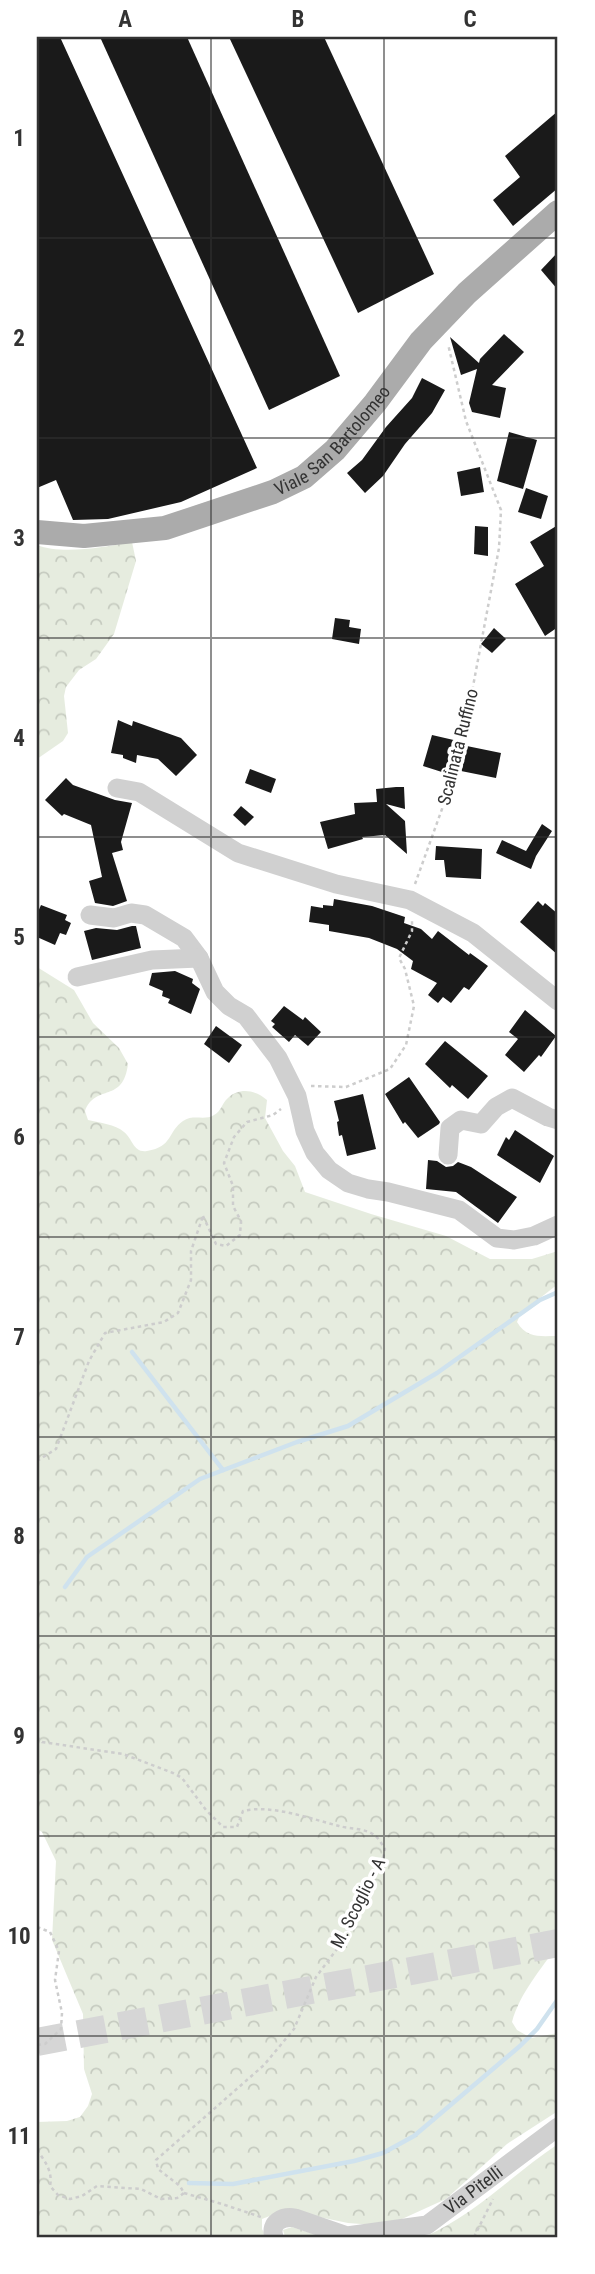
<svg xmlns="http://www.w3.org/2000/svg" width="595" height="2274" viewBox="0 0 595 2274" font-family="'Roboto Condensed',sans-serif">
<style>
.forest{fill:url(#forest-crowns)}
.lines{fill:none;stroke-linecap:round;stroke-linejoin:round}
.stream{stroke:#cfe2ee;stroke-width:4.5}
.building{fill:#1a1a1a}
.highway-tunnel{stroke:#d6d6d6;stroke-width:28;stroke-dasharray:28 14;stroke-linecap:butt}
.path{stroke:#cdcdcd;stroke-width:2.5;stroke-dasharray:3.5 3.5;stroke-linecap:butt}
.minor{stroke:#d0d0d0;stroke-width:19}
.major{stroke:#ababab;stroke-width:24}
.grid{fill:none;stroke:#333;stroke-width:2;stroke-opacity:0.55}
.labels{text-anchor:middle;stroke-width:7;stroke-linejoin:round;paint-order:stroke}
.street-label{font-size:18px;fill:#333;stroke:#fff}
.neatline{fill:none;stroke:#333;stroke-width:2.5}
.grid-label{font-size:23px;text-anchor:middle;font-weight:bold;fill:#333}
</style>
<defs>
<pattern id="forest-crowns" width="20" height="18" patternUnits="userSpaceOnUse" patternTransform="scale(1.75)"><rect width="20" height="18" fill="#e6ecdf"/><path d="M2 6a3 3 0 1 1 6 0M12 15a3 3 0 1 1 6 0" fill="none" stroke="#c6cbc0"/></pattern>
</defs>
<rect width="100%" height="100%" fill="#fff"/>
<g class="forest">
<path d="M132,542l4,19 -22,73 -18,25 -17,11 -13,17 -2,9 4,37 -5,8 -26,18v-214c25,10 68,2 95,-3z"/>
<path d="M37,967l37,23 19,33 26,25 9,16c-5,40 -32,19 -43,47l3,9c12,3 27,4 36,12 9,7 9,21 23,19 26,-4 21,-20 36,-30 10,-7 22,0 31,-6 7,-3 8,-12 14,-17 11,-11 28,-8 39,2l-2,18 18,33 12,15 10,26 66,22 75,22 44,23h42l26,-8v33l-37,29 -4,9c10,17 24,14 41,14v609c-17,24 -38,48 -46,77l5,8 14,8 27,-5v78l-51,33 -61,55 -55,25 -17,1 -26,-2 -63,-13 -23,9v10l4,8h-229v-115l30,-1 13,-4 8,-11 4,-12 -8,-25 -1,-55 -31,-74 4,-79 -14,-29 -5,-3z"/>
<path d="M558,2144v93h-134c51,-22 89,-63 134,-93z"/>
<polygon points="292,2227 323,2237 285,2237 283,2230"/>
</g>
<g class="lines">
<g class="stream">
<polyline points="132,1352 223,1470"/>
<polyline points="65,1587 87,1557 200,1479 297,1442 348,1426 437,1373 540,1300 558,1292"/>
<polyline points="189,2183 233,2184 354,2161 383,2153 414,2136 520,2046 537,2029 558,1999"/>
</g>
</g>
<g class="building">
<polygon points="37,37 60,37 257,468 181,502 108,519 73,520 56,480 37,488"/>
<polygon points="100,37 187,37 340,376 269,410"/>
<polygon points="229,37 324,37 434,274 358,313"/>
<polygon points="558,111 558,188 513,226 493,200 520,177 505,156"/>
<polygon points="558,252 558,290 541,270"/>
<polygon points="504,334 524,352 492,385 506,388 500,418 472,412 469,403 477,369 461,375 450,337 479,363 480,359"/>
<polygon points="422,378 445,390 432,413 405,444 383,476 365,493 347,473 362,460 386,427 412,398"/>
<polygon points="509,432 537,440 523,489 497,481"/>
<polygon points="480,467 484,492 461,496 457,472"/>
<polygon points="526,488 548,496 541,519 518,512"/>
<polygon points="558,525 558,627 545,636 515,584 544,566 530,542"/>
<polygon points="475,526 488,527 488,556 474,554"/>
<polygon points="335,618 350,620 349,627 361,629 359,644 332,639"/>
<polygon points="494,628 506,639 492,653 481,644"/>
<polygon points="118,720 132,726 133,721 181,738 197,755 176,776 158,759 137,755 136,763 123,758 123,755 111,753"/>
<polygon points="432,735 458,741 457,744 501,753 496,778 451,769 450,773 445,773 423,766"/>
<polygon points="250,769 276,779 271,793 245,783"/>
<polygon points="66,778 73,785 115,800 132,803 121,842 123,850 112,853 127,901 113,906 95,903 89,881 102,877 91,825 64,814 62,816 45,800"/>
<polygon points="396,787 404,787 405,809 386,804 405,821 407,854 385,835 362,837 363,839 328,849 320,822 355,814 354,803 377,802 376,789"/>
<polygon points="241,806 254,817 245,826 233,815"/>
<polygon points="542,824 552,831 536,856 531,869 496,853 502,840 526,851"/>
<polygon points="436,846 482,849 481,879 446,877 444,860 435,860"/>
<polygon points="334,899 372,906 405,917 404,923 421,929 432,939 438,931 469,955 470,953 488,966 469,990 464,987 451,1003 443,997 438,1003 428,995 437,983 411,969 413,961 397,949 369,938 329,931 329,925 309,922 311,906 323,908 323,905 333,906"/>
<polygon points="538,901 543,906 545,903 558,914 558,955 520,922"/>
<polygon points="41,905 67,915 65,920 71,923 66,935 60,933 55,945 37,937 37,914"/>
<polygon points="132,926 136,926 141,948 92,960 84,931 96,928 117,930"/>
<polygon points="175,971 193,979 192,983 200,989 191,1014 168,1003 170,999 162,996 163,991 149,985 152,973"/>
<polygon points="284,1006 303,1020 305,1017 321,1032 308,1046 295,1035 289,1042 272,1027 275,1024 271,1021"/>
<polygon points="525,1010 556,1036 541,1057 539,1055 524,1072 505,1055 518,1039 509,1032"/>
<polygon points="216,1026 242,1045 229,1063 204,1044"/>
<polygon points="445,1041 488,1076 468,1099 452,1085 450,1088 425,1064"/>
<polygon points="409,1077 440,1122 439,1124 418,1138 405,1122 403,1124 385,1094"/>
<polygon points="363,1094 376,1149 347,1156 342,1135 339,1136 337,1122 339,1121 334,1101"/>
<polygon points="515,1130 554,1156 540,1183 497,1155 506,1137 509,1140"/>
<polygon points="428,1160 437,1161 446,1167 453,1166 458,1162 471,1167 517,1197 498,1223 456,1192 426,1189"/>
</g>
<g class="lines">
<polyline class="highway-tunnel" points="37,2042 558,1943"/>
<g class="path">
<polyline points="415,884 442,809 465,729 499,548 501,510 466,421 448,344"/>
<polyline points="311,1086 346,1087 390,1069 406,1045 414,1006 405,969 399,958 412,931 412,921"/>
<polyline points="203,1216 216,1244 226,1246 240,1235 241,1221 233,1206 233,1186 224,1163 234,1137 247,1122 273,1115 281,1109"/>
<polyline points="37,1461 56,1449 89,1361 105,1333 164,1322 178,1313 191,1280 191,1251 203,1216"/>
<path d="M37,1737l5,5 81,12 50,19 9,5 24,32 17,17h14l6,-16c28,-7 68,8 96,15 10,3 28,2 36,10 4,2 7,9 10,13l-3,14 -15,25 -14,34 -13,23 -24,32 -22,52 -30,36 -108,95 2,9 22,17 4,7"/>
<polyline points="37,1927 50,1932 59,1951 55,1980 62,2013 61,2029 45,2044 37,2045"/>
<path d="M37,2150c8,11 16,22 13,36l8,9 12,4 12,-3 15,-10 44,3 20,10 16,-1 7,-5"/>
<polyline points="184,2193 222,2204 261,2217"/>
<polyline points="474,2237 493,2199"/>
</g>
<g class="minor">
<polyline points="117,788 139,792 238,853 336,884 410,900 473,933 558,1001"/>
<polyline points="90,915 114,918 131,913 145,915 184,938 199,958 215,992 229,1006 246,1016 278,1058 297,1096 305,1131 315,1153 329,1170 348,1183 368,1189 388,1192 459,1210 497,1238 514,1240 534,1236 558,1225"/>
<polyline points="77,977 152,960 199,958"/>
<polyline points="448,1155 450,1128 461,1120 481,1124 496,1107 512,1098 548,1117 558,1120"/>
<path id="s1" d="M274,2237c-5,-15 9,-21 21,-19l52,18 80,-11 131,-98"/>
</g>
<path class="major" id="s2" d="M37,532l47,4 81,-8 108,-36 31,-15 31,-27 40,-47 46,-62 46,-48 91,-81"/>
</g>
<path class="grid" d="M211,37v2200M384,37v2200M37,238h521M37,438h521M37,638h521M37,837h521M37,1037h521M37,1237h521M37,1437h521M37,1636h521M37,1836h521M37,2036h521"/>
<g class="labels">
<g class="street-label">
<text dy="6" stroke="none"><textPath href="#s2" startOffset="322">Viale San Bartolomeo</textPath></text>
<text transform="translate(458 747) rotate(-76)" y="6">Scalinata Ruffino</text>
<text transform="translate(358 1903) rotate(-63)" y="6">M. Scoglio - A</text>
<text dy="6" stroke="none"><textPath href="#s1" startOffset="229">Via Pitelli</textPath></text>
</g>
</g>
<rect width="595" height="2274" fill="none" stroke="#ffffff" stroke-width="77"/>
<rect x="38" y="38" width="518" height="2198" class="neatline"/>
<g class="grid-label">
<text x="125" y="27">A</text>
<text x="298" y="27">B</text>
<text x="470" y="27">C</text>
<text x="19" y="146">1</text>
<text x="19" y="346">2</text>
<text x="19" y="546">3</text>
<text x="19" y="746">4</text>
<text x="19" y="945">5</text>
<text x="19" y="1145">6</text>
<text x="19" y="1345">7</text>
<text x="19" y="1544">8</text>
<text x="19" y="1744">9</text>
<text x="19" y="1944">10</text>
<text x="19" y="2144">11</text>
</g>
</svg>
